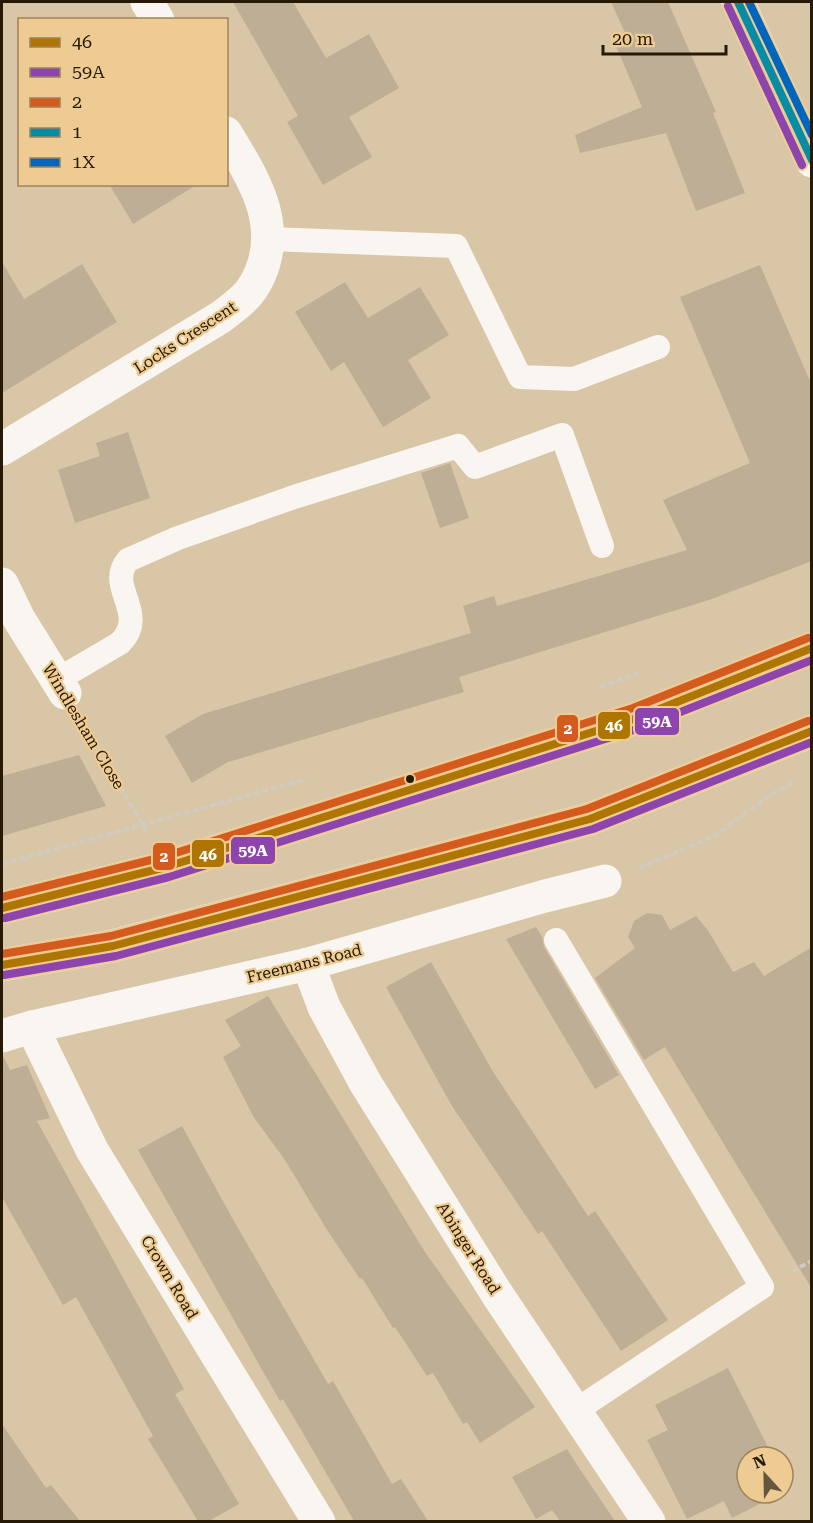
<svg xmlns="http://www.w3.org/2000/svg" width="813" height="1523" viewBox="0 0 813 1523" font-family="'Roboto Serif',serif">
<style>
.building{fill:#beae95}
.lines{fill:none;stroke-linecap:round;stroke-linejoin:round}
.path{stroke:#d1ccc2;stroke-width:4;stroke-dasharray:6 3;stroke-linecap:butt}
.service{stroke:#f9f6f2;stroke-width:24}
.minor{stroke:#f9f6f2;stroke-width:33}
.tertiary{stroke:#f9f6f2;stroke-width:33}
.primary{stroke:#edeceb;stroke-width:33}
.bus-1-casing{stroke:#edcb93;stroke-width:12}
.bus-2-casing{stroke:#edcb93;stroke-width:12}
.bus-3-casing{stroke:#edcb93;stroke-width:12}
.bus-4-casing{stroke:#edcb93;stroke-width:12}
.bus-5-casing{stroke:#edcb93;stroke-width:12}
.bus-1{stroke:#ae7501;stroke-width:8}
.bus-2{stroke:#8e44ad;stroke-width:8}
.bus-3{stroke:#d45a1e;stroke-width:8}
.bus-4{stroke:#088ca6;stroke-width:8}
.bus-5{stroke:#0065bd;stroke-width:8}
.bus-dot{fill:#271a04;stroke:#edcb93;stroke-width:2}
.labels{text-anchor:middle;stroke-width:4.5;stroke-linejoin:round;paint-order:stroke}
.street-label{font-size:16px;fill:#271a04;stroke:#edcb93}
.line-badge{stroke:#edcb93;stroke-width:2}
.badge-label{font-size:16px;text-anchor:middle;font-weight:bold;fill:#fff}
</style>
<rect width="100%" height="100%" fill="#d9c6a7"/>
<g class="building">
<polygon points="233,2 293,2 326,58 369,34 399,88 349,117 372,157 323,185 287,122 298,116"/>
<polygon points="611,2 668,2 716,112 713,113 745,193 696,211 666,133 580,153 575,135 642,107 616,46 629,41"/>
<polygon points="109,184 198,184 133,224"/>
<polygon points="2,262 24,299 82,264 117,322 2,393"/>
<polygon points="760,265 812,386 812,561 709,600 459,677 464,692 228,762 192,783 165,736 203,714 471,633 463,606 494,596 497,606 687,550 663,500 750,463 680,297"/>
<polygon points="345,282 368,318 420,287 449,335 408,360 431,398 383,427 344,362 331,371 295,312"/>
<polygon points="128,432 150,498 75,523 58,470 100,456 96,443"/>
<polygon points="450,463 469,518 440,528 421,473"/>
<polygon points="79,755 106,806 2,836 2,776"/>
<polygon points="647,913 662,915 670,930 696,916 707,929 733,972 754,962 764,976 812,947 812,1289 665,1047 644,1060 595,978 635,948 628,937 634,921"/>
<polygon points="536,927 542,937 544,947 619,1075 595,1089 506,939"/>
<polygon points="431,962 492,1070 588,1216 595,1211 668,1320 621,1351 542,1231 538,1234 452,1106 386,987"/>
<polygon points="268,996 425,1252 535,1407 480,1443 467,1422 463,1424 433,1373 427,1376 395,1327 393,1328 362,1278 360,1279 327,1230 285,1160 253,1116 223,1057 241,1046 225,1020"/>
<polygon points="2,1054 10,1070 27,1065 50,1118 37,1121 184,1389 175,1394 239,1504 209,1521 198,1521 148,1439 153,1436 76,1297 63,1305 2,1197"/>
<polygon points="182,1126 231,1216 328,1384 333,1381 392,1484 401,1479 428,1521 354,1521 283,1399 280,1401 265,1375 138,1150"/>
<polygon points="728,1368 773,1457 747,1457 747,1493 781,1493 732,1518 724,1501 687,1519 647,1440 668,1430 655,1405"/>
<polygon points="2,1424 46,1488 51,1485 80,1521 2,1521"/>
<polygon points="567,1449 577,1465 615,1521 560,1521 552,1510 536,1519 512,1477"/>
</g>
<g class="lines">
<g class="path">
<polyline points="600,687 638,673"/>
<polyline points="84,725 147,832"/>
<polyline points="2,864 307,779"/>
<polyline points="639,868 714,836 772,794 794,782"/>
<polyline points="792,1271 812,1261"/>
</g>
<g class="service">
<polyline points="269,239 456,246 520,377 574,379 658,347"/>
<path d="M57,680l63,-37c30,-30 -15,-56 8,-83l50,-22 116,-41 164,-51 17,21 87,-32 40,111"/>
<polyline points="556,940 762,1287 575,1411"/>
</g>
<g class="minor">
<polyline points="147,2 158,20"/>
<path d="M2,449l219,-132c7,-6 15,-11 22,-18 10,-9 17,-23 21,-36 14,-48 -14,-90 -38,-130"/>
<polyline points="2,584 19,619 65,693"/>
<polyline points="308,964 324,1007 366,1084 497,1294 649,1522"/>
<polyline points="32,1027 92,1150 319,1522"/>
<polyline points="2,1036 32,1027 308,964 545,896 605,881"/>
</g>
<polyline class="tertiary" points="738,2 812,161"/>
<g class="primary">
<polyline points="2,908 166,867 637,718 812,648"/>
<polyline points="2,965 113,946 590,819 812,731"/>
</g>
<g class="bus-1-casing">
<g id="bus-1">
<polyline points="2,908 166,867 637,718 812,648"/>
<polyline points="2,965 113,946 590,819 812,731"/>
</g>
</g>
<g class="bus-2-casing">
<g id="bus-2">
<polyline points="728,6 802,165"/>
<polyline points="5,918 169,877 640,728 812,660"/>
<polyline points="4,975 116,956 593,829 812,742"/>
</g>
</g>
<g class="bus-3-casing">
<g id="bus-3">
<polyline points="2,897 163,857 633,708 808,638"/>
<polyline points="2,954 111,936 587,809 808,721"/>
</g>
</g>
<g class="bus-4-casing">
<polyline id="bus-4" points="738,2 812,160"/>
</g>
<g class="bus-5-casing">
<polyline id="bus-5" points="749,2 812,135"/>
</g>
<use href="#bus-1" class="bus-1"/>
<use href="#bus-2" class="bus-2"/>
<use href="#bus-3" class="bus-3"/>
<use href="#bus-4" class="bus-4"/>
<use href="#bus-5" class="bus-5"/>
</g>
<circle class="bus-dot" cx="410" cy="779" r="5"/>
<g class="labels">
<g class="street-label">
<text transform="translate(185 337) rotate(-33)" y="6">Locks Crescent</text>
<text transform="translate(84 726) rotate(59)" y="6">Windlesham Close</text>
<text transform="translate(304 963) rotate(-14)" y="6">Freemans Road</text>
<text transform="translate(469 1248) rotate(58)" y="6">Abinger Road</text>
<text transform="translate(170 1277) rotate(59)" y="6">Crown Road</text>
</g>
</g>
<g class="line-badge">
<rect x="634" y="707" width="46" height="29" rx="6" fill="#8e44ad"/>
<rect x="597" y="711" width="34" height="29" rx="6" fill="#ae7501"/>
<rect x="556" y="714" width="23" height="29" rx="6" fill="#d45a1e"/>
<rect x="230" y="836" width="46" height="29" rx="6" fill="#8e44ad"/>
<rect x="191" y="839" width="34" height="29" rx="6" fill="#ae7501"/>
<rect x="152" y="842" width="24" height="29" rx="6" fill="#d45a1e"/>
</g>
<g class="badge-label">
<text x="657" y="727">59A</text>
<text x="614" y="731">46</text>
<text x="568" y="734">2</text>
<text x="253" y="856">59A</text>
<text x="208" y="860">46</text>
<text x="164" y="862">2</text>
</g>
<rect width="813" height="1523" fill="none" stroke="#271a04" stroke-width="6"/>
<rect x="18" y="18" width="210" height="168" fill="#edcb93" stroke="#9e845a" stroke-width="1.5"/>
<rect x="30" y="38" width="30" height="9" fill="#ae7501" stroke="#9e845a" stroke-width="1.5"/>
<text x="72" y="48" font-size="18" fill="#271a04">46</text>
<rect x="30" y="68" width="30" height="9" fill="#8e44ad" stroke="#9e845a" stroke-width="1.5"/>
<text x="72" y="78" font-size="18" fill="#271a04">59A</text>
<rect x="30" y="98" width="30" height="9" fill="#d45a1e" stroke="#9e845a" stroke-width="1.5"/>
<text x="72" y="108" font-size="18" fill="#271a04">2</text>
<rect x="30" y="128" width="30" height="9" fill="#088ca6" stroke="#9e845a" stroke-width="1.5"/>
<text x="72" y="138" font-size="18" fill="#271a04">1</text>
<rect x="30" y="158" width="30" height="9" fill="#0065bd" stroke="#9e845a" stroke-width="1.5"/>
<text x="72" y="168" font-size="18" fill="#271a04">1X</text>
<g transform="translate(765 1475) rotate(338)"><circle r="28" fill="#edcb93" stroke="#9e845a" stroke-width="1.5"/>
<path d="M0-4.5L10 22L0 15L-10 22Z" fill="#65563d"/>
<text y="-9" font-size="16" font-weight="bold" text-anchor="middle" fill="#271a04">N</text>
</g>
<path d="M603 45v9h123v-9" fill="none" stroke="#271a04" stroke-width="3"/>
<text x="612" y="45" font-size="18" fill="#271a04" stroke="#edcb93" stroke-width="4.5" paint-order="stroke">20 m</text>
</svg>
